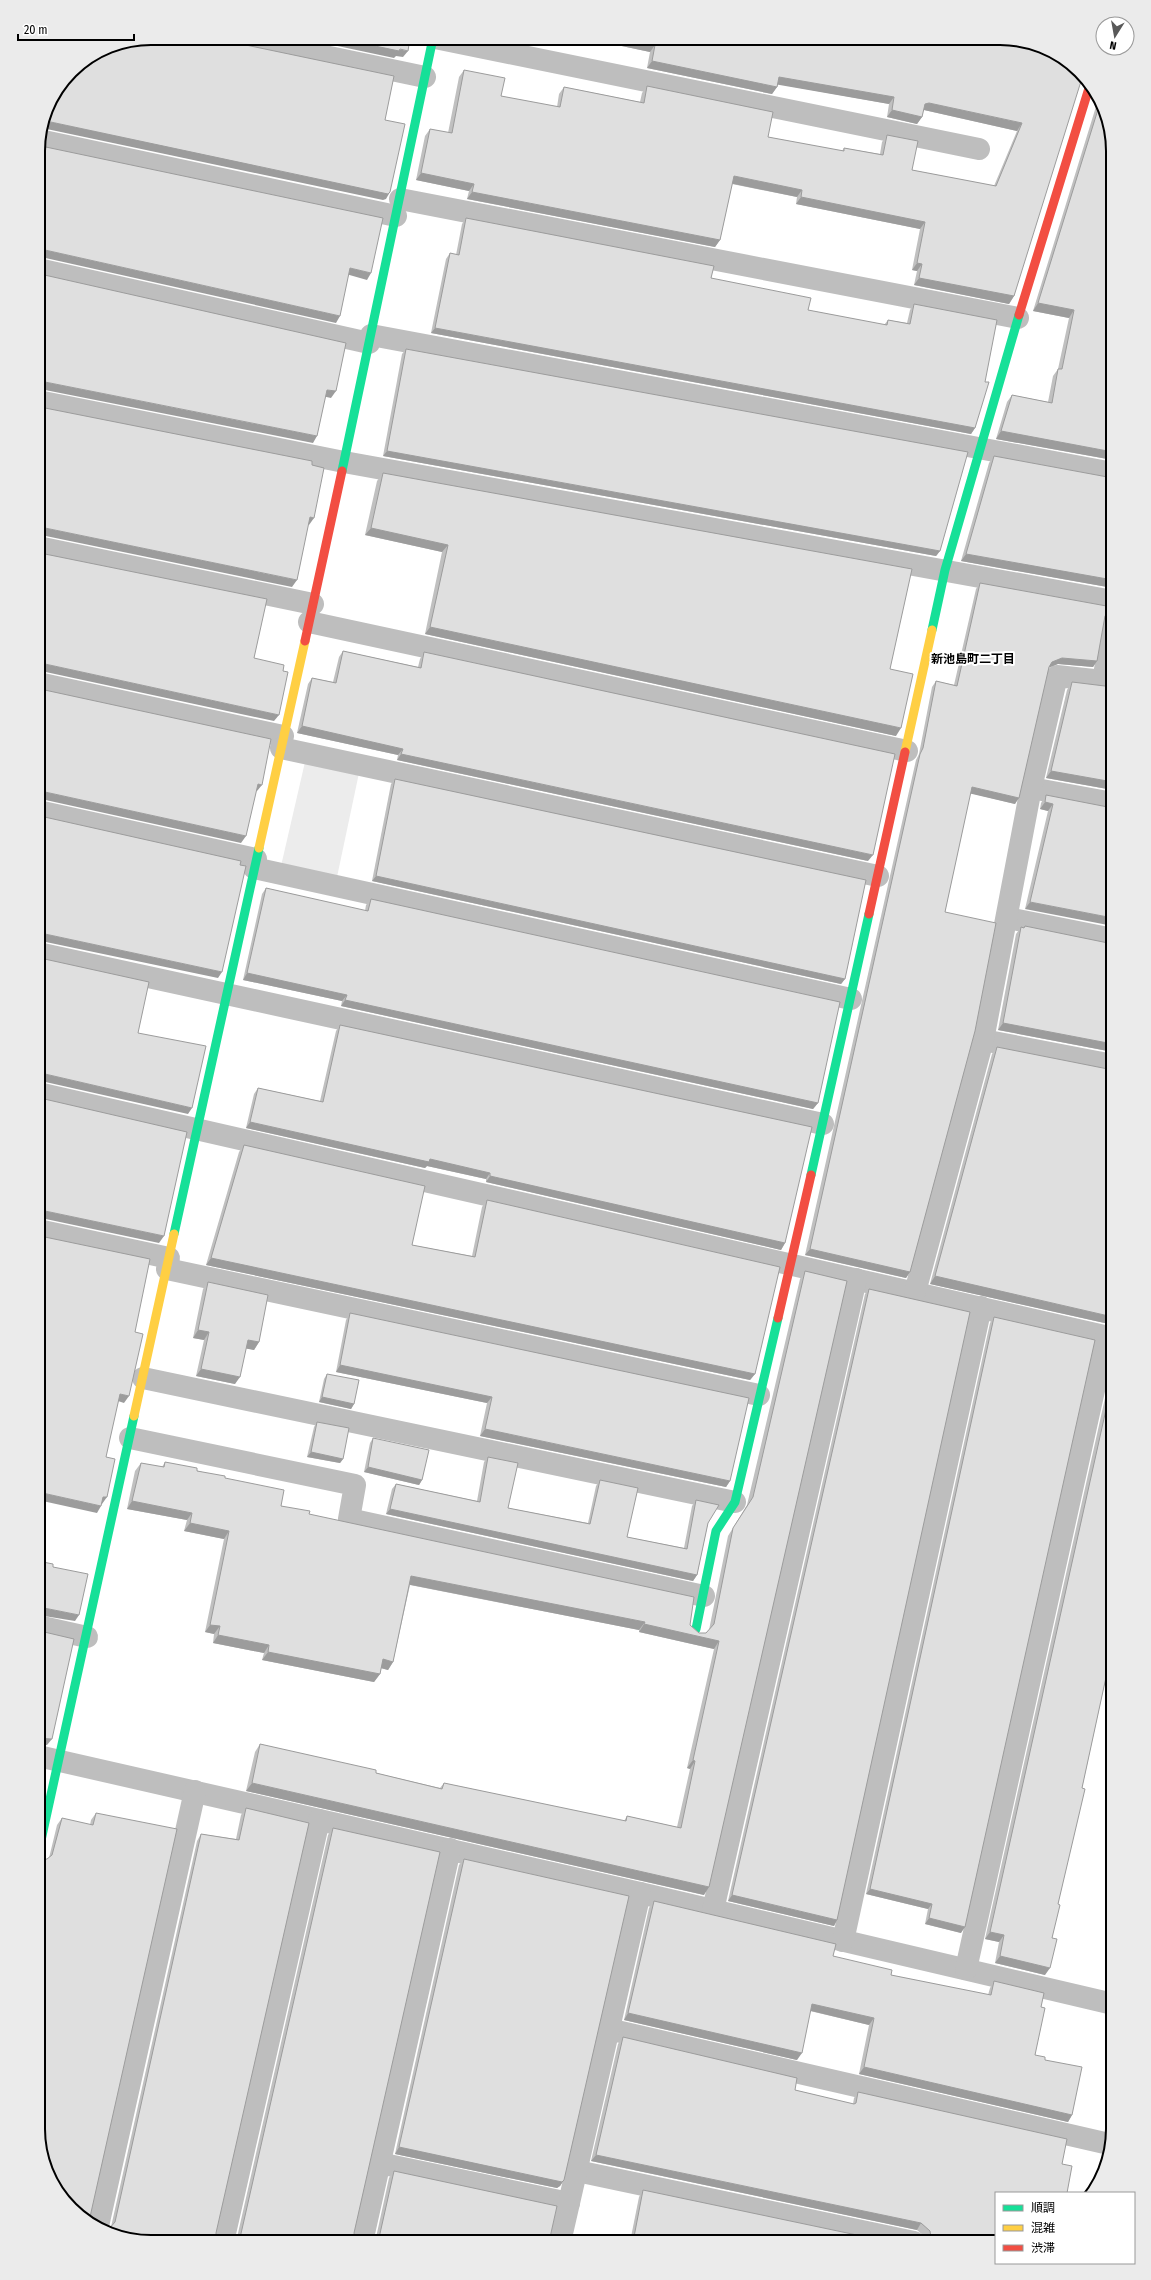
<svg xmlns="http://www.w3.org/2000/svg" width="1151" height="2280" viewBox="0 0 1151 2280" font-family="'Fira Sans Condensed','Noto Sans JP',sans-serif">
<style>
.green{fill:#ececec}
.lines{fill:none;stroke-linecap:round;stroke-linejoin:round}
.street{stroke:#bebebe;stroke-width:22}
.fast{stroke:#16e098;stroke-width:9}
.slow{stroke:#ffcf43;stroke-width:9}
.jam{stroke:#f24e42;stroke-width:9}
.wall{fill:#c0c0c0}
.shaded-wall{fill:#9c9c9c}
.building{fill:#dfdfdf;stroke:#9c9c9c}
.labels{text-anchor:middle;stroke-width:4;stroke-linejoin:round;paint-order:stroke}
.neighbourhood-label{font-size:12px;font-weight:bold;fill:#000;stroke:#fff}
.rim{fill:none;stroke:#000;stroke-width:2}
</style>
<rect width="100%" height="100%" fill="#fff"/>
<polygon class="green" points="305,762 359,773 337,877 281,866"/>
<g class="lines">
<g class="street">
<polyline points="239,38 425,77"/>
<polyline points="435,38 979,149"/>
<polyline points="39,140 396,216"/>
<polyline points="400,199 1018,318"/>
<polyline points="38,269 369,343"/>
<polyline points="371,335 1113,473"/>
<polyline points="38,401 344,462 1113,601"/>
<polyline points="38,547 313,604"/>
<polyline points="309,622 907,751"/>
<polyline points="38,683 283,736"/>
<polyline points="1113,683 1103,681 1113,624"/>
<polyline points="281,748 878,876"/>
<polyline points="1031,788 1113,803"/>
<polyline points="38,811 256,859"/>
<polyline points="254,868 851,999"/>
<polyline points="1008,918 1113,939"/>
<polyline points="38,953 823,1124"/>
<polyline points="983,1040 1113,1065"/>
<polyline points="38,1093 1113,1338"/>
<polyline points="38,1230 169,1258"/>
<polyline points="167,1269 759,1395"/>
<polyline points="915,1292 983,1040 1031,788 1057,676 1103,681"/>
<polyline points="143,1378 735,1502"/>
<polyline points="130,1438 355,1485 349,1519 704,1596"/>
<polyline points="38,1626 87,1637"/>
<polyline points="38,1756 640,1893 1113,2004"/>
<polyline points="713,1910 856,1279"/>
<polyline points="843,1941 981,1307"/>
<polyline points="966,1969 1106,1336"/>
<polyline points="608,2029 1109,2144"/>
<polyline points="379,2163 569,2203"/>
<polyline points="577,2171 914,2242"/>
<polyline points="98,2226 195,1791"/>
<polyline points="223,2242 319,1820"/>
<polyline points="362,2242 450,1849"/>
<polyline points="560,2242 640,1893"/>
</g>
<g class="fast">
<polyline points="342,471 433,38"/>
<polyline points="932,630 945,570 1019,315"/>
<polyline points="811,1175 869,914"/>
<polyline points="174,1234 259,848"/>
<polyline points="696,1629 716,1531 735,1502 778,1318"/>
<polyline points="38,1854 134,1416"/>
</g>
<g class="slow">
<polyline points="905,752 932,630"/>
<polyline points="259,848 305,641"/>
<polyline points="134,1416 174,1234"/>
</g>
<g class="jam">
<polyline points="1019,315 1089,88"/>
<polyline points="305,641 342,471"/>
<polyline points="869,914 905,752"/>
<polyline points="778,1318 811,1175"/>
</g>
</g>
<g class="wall">
<polygon points="584,38 1069,61 1014,296 1009,304 914,285 917,271 912,270 920,229 796,204 797,197 732,184 720,240 715,247 467,199 469,191 416,180 425,136 430,129 448,133 459,77 464,70 501,96 557,107 559,94 564,87 640,102 642,93 647,86 768,137 842,151 844,148 880,154 882,142 887,135 912,170 994,186 1017,131 924,110 923,110 922,117 917,124 887,117 889,104 778,84 777,87 772,94 647,68 650,52"/>
<polygon points="1098,100 1104,108 1113,460 996,439 1007,402 1012,395 1048,402 1053,376 1058,369 1069,318 1033,311"/>
<polygon points="466,218 711,278 808,310 884,325 888,320 907,323 910,310 914,304 975,428 971,434 431,333 446,259 450,253 456,255 462,224"/>
<polygon points="406,349 940,551 936,556 383,456 402,354"/>
<polygon points="994,456 1113,478 1113,588 961,561 989,463"/>
<polygon points="383,473 890,669 896,736 425,634 442,552 365,535 377,481"/>
<polygon points="980,583 1105,617 1097,661 1093,667 1058,664 1049,667 1015,804 970,793 945,912 910,1272 906,1278 805,1255 916,760 919,754 932,687 936,681 954,685 976,589"/>
<polygon points="343,651 418,667 420,659 424,652 868,861 397,760 398,755 297,733 308,684 312,678 333,682 339,657"/>
<polygon points="1072,682 1113,687 1113,790 1046,778 1067,690"/>
<polygon points="395,779 845,979 841,984 372,881 391,784"/>
<polygon points="1046,795 1113,808 1025,909 1048,811 1040,809 1041,803"/>
<polygon points="266,888 365,911 366,905 371,899 818,1103 813,1109 341,1006 342,1001 243,980 262,894"/>
<polygon points="1025,926 1113,944 1113,1052 998,1030 1016,934 1021,927 1024,928"/>
<polygon points="340,1025 785,1243 781,1250 486,1182 486,1179 427,1166 425,1168 246,1128 254,1094 258,1088 320,1101 336,1031"/>
<polygon points="997,1047 1113,1070 1113,1325 1109,1324 930,1284 992,1054"/>
<polygon points="244,1145 412,1245 472,1256 482,1207 487,1200 755,1374 750,1380 206,1265 239,1152"/>
<polygon points="805,1271 704,1895 246,1791 255,1752 260,1744 376,1773 440,1788 444,1783 624,1821 627,1816 677,1827 690,1769 687,1768 714,1649 639,1632 639,1630 410,1585 393,1662 388,1670 381,1668 380,1674 374,1682 262,1660 264,1653 213,1643 214,1634 205,1632 224,1539 184,1531 187,1520 127,1509 135,1471 141,1463 162,1467 165,1462 225,1478 281,1506 690,1625 699,1633 706,1633 709,1630 728,1536 747,1505 800,1279"/>
<polygon points="208,1282 259,1342 254,1350 246,1348 235,1384 196,1376 204,1340 193,1338 203,1289"/>
<polygon points="869,1289 837,1920 834,1926 728,1901 865,1294"/>
<polygon points="350,1313 730,1481 726,1487 480,1436 487,1403 336,1372 346,1320"/>
<polygon points="994,1317 961,1933 925,1924 928,1909 866,1894 990,1323"/>
<polygon points="1113,1362 1113,1645 1082,1788 1058,1904 1052,1938 1045,1975 995,1963 999,1942 985,1939"/>
<polygon points="327,1374 354,1404 351,1409 319,1402 324,1379"/>
<polygon points="317,1422 343,1459 340,1463 307,1457 314,1427"/>
<polygon points="373,1438 422,1480 419,1485 364,1472 370,1443"/>
<polygon points="488,1457 508,1508 588,1523 596,1486 600,1480 627,1537 684,1548 692,1506 696,1500 708,1523 697,1575 693,1581 386,1514 392,1489 396,1484 477,1501 484,1462"/>
<polygon points="246,1808 216,2233 216,2239 111,2227 197,1841 201,1834 236,1839 241,1815"/>
<polygon points="96,1813 38,2129 38,2017 40,2006 40,1860 47,1859 49,1858 57,1825 62,1818 90,1825 91,1820"/>
<polygon points="333,1828 354,2233 355,2239 358,2242 236,2242 328,1835"/>
<polygon points="464,1859 564,2180 560,2186 557,2188 395,2154 459,1865"/>
<polygon points="654,1901 833,1956 891,1975 988,1995 990,1988 994,1981 1041,2007 1035,2055 1072,2115 1068,2122 859,2074 869,2025 810,2011 797,2060 624,2020 649,1908"/>
<polygon points="623,2037 795,2090 853,2104 854,2098 858,2092 1062,2164 996,2242 926,2242 926,2238 917,2230 591,2161 618,2044"/>
<polygon points="394,2171 549,2242 375,2242 389,2178"/>
<polygon points="643,2190 890,2242 630,2242 639,2197"/>
</g>
<g class="shaded-wall">
<polygon points="300,38 337,38 408,51 403,57 396,56 394,58"/>
<polygon points="584,38 622,38 655,45 650,52"/>
<polygon points="652,61 777,87 772,94 647,68"/>
<polygon points="779,77 894,97 889,104 774,84"/>
<polygon points="929,103 1022,123 1017,131 924,110 920,111 925,104"/>
<polygon points="892,110 922,117 917,124 887,117"/>
<polygon points="44,121 46,121 390,192 386,199 383,200 42,128"/>
<polygon points="421,173 474,184 469,191 416,180"/>
<polygon points="734,176 802,190 797,197 729,183"/>
<polygon points="472,192 720,240 715,247 467,199"/>
<polygon points="801,197 925,222 920,229 796,204"/>
<polygon points="45,250 340,316 336,323 41,257 38,257 39,251"/>
<polygon points="917,263 922,264 917,271 912,270"/>
<polygon points="350,268 371,273 367,280 346,274"/>
<polygon points="919,278 1014,296 1009,304 914,285"/>
<polygon points="1038,303 1074,310 1069,318 1033,311"/>
<polygon points="435,328 975,428 971,434 431,333"/>
<polygon points="45,382 317,436 313,443 40,389 38,389 38,383"/>
<polygon points="327,390 336,391 331,398 322,396"/>
<polygon points="1001,431 1113,452 1113,460 996,439"/>
<polygon points="387,451 940,551 936,556 383,456"/>
<polygon points="310,517 314,518 309,525 305,524"/>
<polygon points="45,528 297,580 292,587 41,535 38,535 38,529"/>
<polygon points="371,528 448,545 442,552 365,535"/>
<polygon points="966,554 1113,580 1113,588 961,561"/>
<polygon points="430,627 901,728 896,736 425,634"/>
<polygon points="1062,658 1097,661 1093,667 1058,664 1048,668 1052,662"/>
<polygon points="45,664 279,715 274,721 41,671 38,671 39,665"/>
<polygon points="302,726 403,749 398,755 297,733"/>
<polygon points="401,754 873,855 868,861 397,760"/>
<polygon points="1051,771 1113,782 1113,790 1046,778"/>
<polygon points="258,784 262,785 257,791 253,791"/>
<polygon points="972,787 1019,798 1015,804 968,793"/>
<polygon points="45,792 246,836 241,843 41,799 38,799 39,793"/>
<polygon points="1045,802 1053,804 1048,811 1040,809"/>
<polygon points="376,876 845,979 841,984 372,881"/>
<polygon points="1030,902 1113,918 1113,926 1025,909"/>
<polygon points="45,934 222,972 218,978 41,941 38,941 39,935"/>
<polygon points="247,973 347,995 342,1001 243,980"/>
<polygon points="345,1000 818,1103 813,1109 341,1006"/>
<polygon points="1003,1023 1113,1044 1113,1052 998,1030"/>
<polygon points="45,1074 192,1108 188,1114 41,1081 38,1081 39,1075"/>
<polygon points="250,1122 430,1159 490,1173 486,1179 427,1166 425,1168 246,1128"/>
<polygon points="490,1176 785,1243 781,1250 486,1182"/>
<polygon points="45,1211 164,1236 159,1243 41,1218 38,1218 38,1212"/>
<polygon points="810,1249 910,1272 906,1278 805,1255"/>
<polygon points="211,1258 755,1374 750,1380 206,1265"/>
<polygon points="935,1276 1113,1317 1113,1325 1109,1324 930,1284"/>
<polygon points="198,1330 209,1332 204,1340 193,1338"/>
<polygon points="248,1340 259,1342 254,1350 243,1348"/>
<polygon points="340,1365 492,1397 487,1403 336,1372"/>
<polygon points="201,1369 240,1377 235,1384 196,1376"/>
<polygon points="120,1394 129,1396 124,1403 115,1400"/>
<polygon points="322,1397 354,1404 351,1409 319,1402"/>
<polygon points="485,1429 730,1481 726,1487 480,1436"/>
<polygon points="311,1452 343,1459 340,1463 307,1457"/>
<polygon points="368,1467 422,1480 419,1485 364,1472"/>
<polygon points="38,1492 101,1506 97,1513 38,1500"/>
<polygon points="103,1497 107,1497 102,1504 99,1503"/>
<polygon points="132,1501 192,1513 187,1520 127,1509"/>
<polygon points="390,1509 697,1575 693,1581 386,1514"/>
<polygon points="190,1523 229,1531 224,1539 184,1531"/>
<polygon points="411,1576 645,1622 639,1630 406,1584"/>
<polygon points="39,1607 79,1615 75,1621 38,1615 38,1608"/>
<polygon points="644,1624 719,1641 714,1649 639,1632"/>
<polygon points="210,1625 220,1626 214,1634 205,1632"/>
<polygon points="218,1635 269,1645 264,1653 213,1643"/>
<polygon points="268,1652 380,1674 374,1682 262,1660"/>
<polygon points="383,1659 393,1662 388,1670 377,1667"/>
<polygon points="38,1738 52,1739 47,1745 38,1745"/>
<polygon points="693,1760 695,1761 690,1769 687,1768"/>
<polygon points="252,1783 709,1887 704,1895 246,1791"/>
<polygon points="870,1889 932,1904 928,1909 866,1894"/>
<polygon points="732,1895 837,1920 834,1926 728,1901"/>
<polygon points="929,1918 965,1927 961,1933 925,1924"/>
<polygon points="990,1932 1004,1935 999,1942 985,1939"/>
<polygon points="1000,1956 1050,1968 1045,1975 995,1963"/>
<polygon points="38,1998 45,1999 40,2006 38,2005"/>
<polygon points="812,2004 874,2018 869,2025 807,2010"/>
<polygon points="628,2013 802,2053 797,2060 624,2020"/>
<polygon points="864,2067 1072,2115 1068,2122 859,2074"/>
<polygon points="399,2147 564,2180 560,2186 557,2188 395,2154"/>
<polygon points="596,2155 921,2223 917,2230 591,2161"/>
</g>
<g class="building">
<polygon points="151,38 234,38 235,40 241,44 394,76 385,120 405,124 390,192 388,194 46,121 44,121 47,108 71,71 108,47"/>
<polygon points="337,38 410,38 408,51 400,49 399,51"/>
<polygon points="622,38 1008,38 1069,61 1082,78 1014,296 919,278 922,264 917,263 925,222 801,197 802,190 734,176 720,240 472,192 474,184 421,173 430,129 452,133 464,70 505,78 501,96 560,107 564,87 644,103 647,86 773,112 768,137 844,151 844,148 883,155 887,135 918,141 912,170 996,186 1022,123 929,103 925,104 922,117 892,110 894,97 779,77 777,87 652,61 655,45"/>
<polygon points="1100,103 1104,108 1113,151 1113,452 1001,431 1012,395 1052,403 1058,369 1062,369 1074,310 1038,303"/>
<polygon points="38,143 41,146 383,218 371,273 350,268 340,316 45,250 38,251"/>
<polygon points="466,218 714,266 711,278 811,298 808,310 887,325 888,320 910,324 914,304 997,320 985,382 989,382 975,428 435,328 450,253 459,255"/>
<polygon points="38,273 40,274 346,343 336,391 327,390 317,436 45,382 38,383"/>
<polygon points="406,349 968,452 940,551 387,451"/>
<polygon points="38,405 40,407 312,461 312,465 324,468 314,518 310,517 297,580 45,528 38,529"/>
<polygon points="994,456 1113,478 1113,580 966,554"/>
<polygon points="383,473 912,569 890,669 913,674 901,728 430,627 448,545 371,528"/>
<polygon points="38,551 40,553 267,599 254,658 284,665 283,671 288,672 279,715 45,664 38,665"/>
<polygon points="980,583 1112,607 1105,616 1097,661 1062,658 1052,662 1049,667 1019,798 972,787 945,912 996,923 975,1031 910,1272 810,1249 920,754 923,748 936,681 957,686"/>
<polygon points="343,651 421,668 424,652 895,754 873,855 401,754 403,749 302,726 312,678 336,683"/>
<polygon points="1072,682 1113,687 1113,782 1051,771"/>
<polygon points="38,687 40,689 271,739 262,785 258,784 246,836 45,792 38,793"/>
<polygon points="395,779 866,880 845,979 376,876"/>
<polygon points="1046,795 1113,808 1113,918 1030,902 1053,804 1045,802"/>
<polygon points="38,815 40,816 241,861 240,865 246,866 222,972 45,934 38,935"/>
<polygon points="266,888 368,911 371,899 840,1002 818,1103 345,1000 347,995 247,973"/>
<polygon points="1025,926 1113,944 1113,1044 1003,1023 1021,927 1024,928"/>
<polygon points="38,957 40,958 149,982 138,1033 206,1046 192,1108 45,1074 39,1075 38,1075"/>
<polygon points="340,1025 812,1127 785,1243 490,1176 490,1173 430,1159 429,1162 250,1122 258,1088 323,1102"/>
<polygon points="997,1047 1113,1070 1113,1317 935,1276"/>
<polygon points="38,1097 40,1098 187,1132 164,1236 45,1211 38,1212"/>
<polygon points="244,1145 425,1186 412,1245 475,1257 487,1200 780,1267 755,1374 211,1258"/>
<polygon points="38,1234 40,1236 150,1259 135,1332 143,1334 129,1396 120,1394 106,1457 115,1459 107,1497 103,1497 101,1506 38,1492"/>
<polygon points="805,1271 847,1281 709,1887 252,1783 260,1744 376,1770 376,1773 442,1789 444,1783 626,1821 627,1816 681,1828 695,1761 693,1760 719,1641 644,1624 645,1622 411,1576 393,1662 383,1659 380,1674 268,1652 269,1645 218,1635 220,1626 210,1625 229,1531 190,1523 192,1513 132,1501 141,1463 164,1467 165,1462 197,1468 197,1471 225,1476 225,1478 284,1490 281,1506 310,1511 309,1514 694,1597 690,1625 699,1633 706,1633 714,1624 733,1528 753,1497"/>
<polygon points="208,1282 268,1295 259,1342 248,1340 240,1377 201,1369 209,1332 198,1330"/>
<polygon points="869,1289 970,1312 837,1920 732,1895"/>
<polygon points="350,1313 749,1398 730,1481 485,1429 492,1397 340,1365"/>
<polygon points="994,1317 1095,1340 965,1927 929,1918 932,1904 870,1889"/>
<polygon points="327,1374 359,1380 354,1404 322,1397"/>
<polygon points="1113,1378 1113,1645 1082,1788 1085,1789 1058,1904 1060,1905 1052,1938 1057,1939 1050,1968 1000,1956 1004,1935 990,1932"/>
<polygon points="317,1422 349,1428 343,1459 311,1452"/>
<polygon points="373,1438 429,1450 422,1480 368,1467"/>
<polygon points="488,1457 518,1463 508,1508 590,1524 600,1480 638,1488 627,1537 687,1549 696,1500 719,1505 708,1523 697,1575 390,1509 396,1484 480,1502"/>
<polygon points="38,1561 53,1564 53,1567 88,1574 79,1615 39,1607 38,1608"/>
<polygon points="38,1630 40,1631 74,1639 52,1739 38,1738"/>
<polygon points="246,1808 309,1823 216,2233 216,2239 219,2242 144,2242 108,2230 115,2222 201,1834 239,1840"/>
<polygon points="96,1813 177,1829 90,2217 91,2223 92,2224 88,2223 47,2172 38,2129 38,2035 45,1999 38,1998 38,1858 40,1860 47,1859 52,1855 62,1818 93,1825"/>
<polygon points="333,1828 440,1852 354,2233 355,2239 358,2242 237,2242 240,2238"/>
<polygon points="464,1859 629,1896 564,2180 562,2182 399,2147"/>
<polygon points="654,1901 836,1944 833,1956 892,1970 891,1975 991,1995 994,1981 1044,1993 1041,2007 1045,2008 1035,2055 1045,2057 1045,2060 1082,2067 1072,2115 864,2067 874,2018 812,2004 802,2053 628,2013"/>
<polygon points="623,2037 797,2078 795,2090 854,2104 856,2103 858,2092 1067,2139 1062,2164 1072,2166 1067,2193 996,2193 996,2242 929,2242 931,2237 930,2231 921,2223 596,2155"/>
<polygon points="394,2171 557,2206 549,2242 376,2242 379,2238"/>
<polygon points="643,2190 890,2242 633,2242"/>
</g>
<g class="labels">
<g class="neighbourhood-label">
<text x="973" y="663">新池島町二丁目</text>
</g>
</g>
<path d="M0 0H1151V2280H0ZM151 45H1000A106 106 0 0 1 1106 151V2129A106 106 0 0 1 1000 2235H151A106 106 0 0 1 45 2129V151A106 106 0 0 1 151 45Z" fill="#ebebeb" fill-rule="evenodd"/>
<path class="rim" d="M151 45H1000A106 106 0 0 1 1106 151V2129A106 106 0 0 1 1000 2235H151A106 106 0 0 1 45 2129V151A106 106 0 0 1 151 45Z"/>
<rect x="995" y="2192" width="140" height="72" fill="#ffffff" stroke="#999999"/>
<rect x="1003" y="2205" width="20" height="6" fill="#16e098" stroke="#999999"/>
<text x="1031" y="2212" font-size="12" fill="#000000">順調</text>
<rect x="1003" y="2225" width="20" height="6" fill="#ffcf43" stroke="#999999"/>
<text x="1031" y="2232" font-size="12" fill="#000000">混雑</text>
<rect x="1003" y="2245" width="20" height="6" fill="#f24e42" stroke="#999999"/>
<text x="1031" y="2252" font-size="12" fill="#000000">渋滞</text>
<g transform="translate(1115 36) rotate(191)"><circle r="19" fill="#ffffff" stroke="#999999"/>
<path d="M0-3L7 15L0 10L-7 15Z" fill="#595959"/>
<text y="-6" font-size="11" font-weight="bold" text-anchor="middle" fill="#000000">N</text>
</g>
<path d="M18 34v6h116v-6" fill="none" stroke="#000000" stroke-width="2"/>
<text x="24" y="34" font-size="12" fill="#000000" stroke="#ffffff" stroke-width="3" paint-order="stroke">20 m</text>
</svg>
